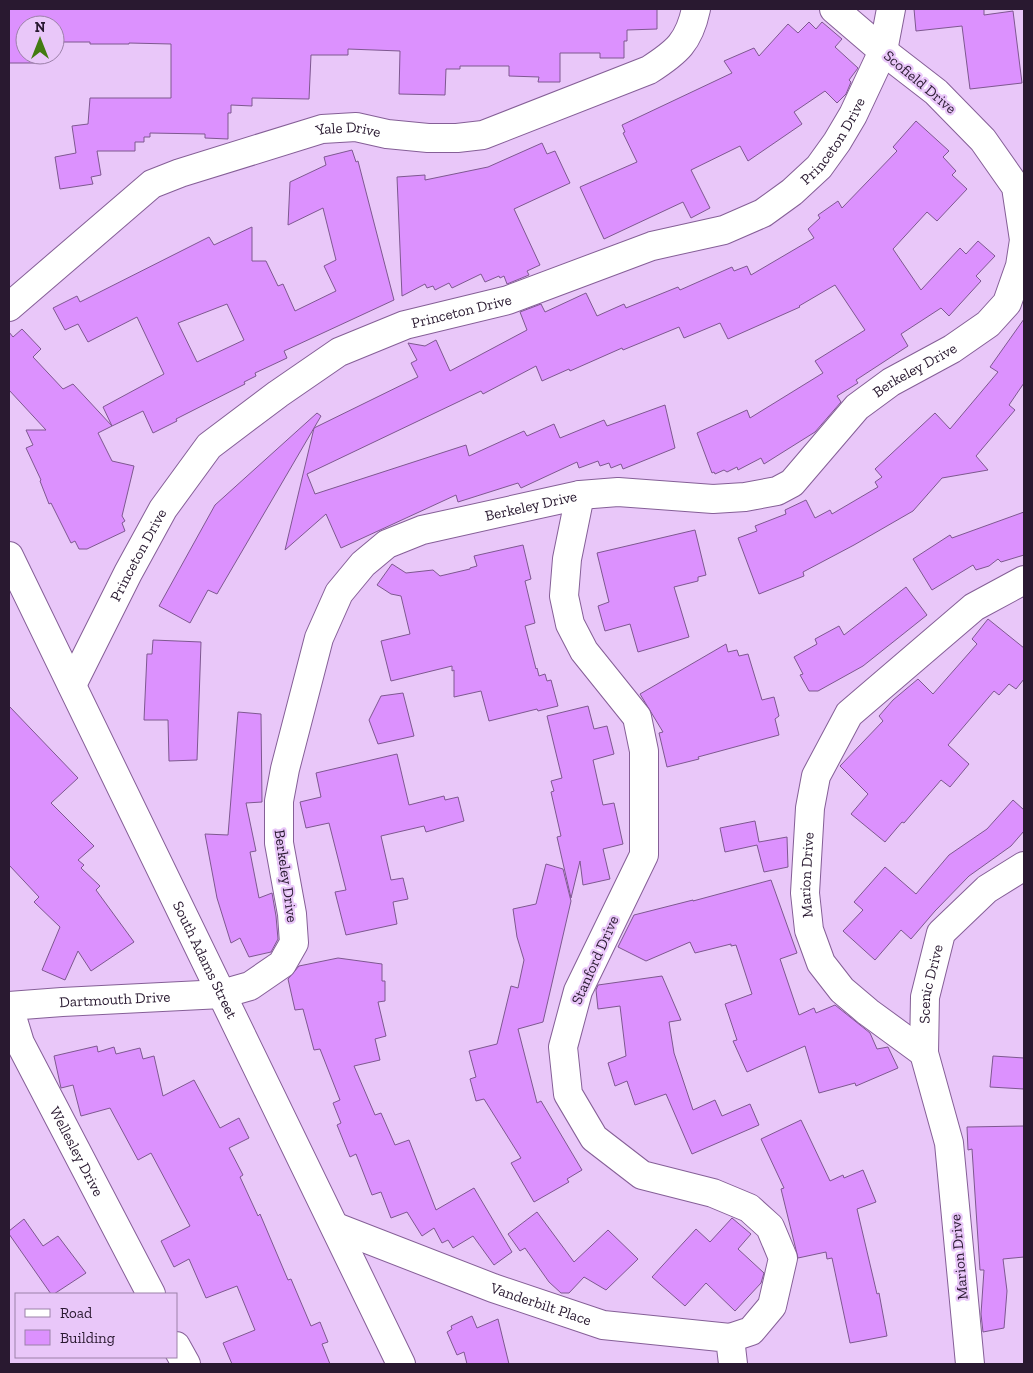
<svg xmlns="http://www.w3.org/2000/svg" width="1033" height="1373" viewBox="0 0 1033 1373" font-family="'Zilla Slab',serif">
<style>
.building{fill:#dc91fe;stroke:#7e5890;fill-rule:evenodd}
.lines{fill:none;stroke-linecap:round;stroke-linejoin:round}
.street-casing{stroke:#855f97;stroke-width:30}
.secondary-casing{stroke:#855f97;stroke-width:30}
.street{stroke:#fff;stroke-width:28}
.secondary{stroke:#fff;stroke-width:28}
.labels{text-anchor:middle;stroke-width:4.5;stroke-linejoin:round;paint-order:stroke}
.street-label{font-size:15px;fill:#291930;stroke:#e9c7f9}
</style>
<rect width="100%" height="100%" fill="#e9c7f9"/>
<g class="building">
<polygon points="9,9 657,9 657,29 627,30 627,41 624,41 624,58 600,58 600,53 560,53 560,82 538,82 539,77 509,76 509,66 460,66 460,69 446,69 445,95 399,94 400,51 348,49 348,55 311,55 309,99 252,98 252,106 231,105 231,113 228,113 228,139 205,138 205,134 150,133 150,137 144,137 144,142 135,142 135,151 97,151 101,175 91,177 93,184 60,189 55,157 76,153 72,126 88,124 90,98 171,98 171,44 129,43 129,44 90,44 90,42 55,42 55,25 25,25 25,55 41,55 42,63 9,63"/>
<polygon points="914,9 984,9 984,15 1013,11 1022,83 970,89 962,26 916,31"/>
<polygon points="809,22 816,29 822,22 842,39 835,47 858,68 849,80 851,82 846,94 837,103 825,91 794,112 802,124 748,161 740,146 691,170 710,208 691,218 683,202 604,239 580,187 637,162 623,133 625,132 622,125 732,73 724,61 754,48 759,56 788,24 798,33"/>
<polygon points="916,121 949,151 943,157 956,171 952,175 967,189 937,221 927,212 893,249 921,290 960,248 966,254 978,241 995,256 976,276 981,281 949,316 941,308 901,334 908,346 856,380 858,383 837,396 841,402 815,432 764,464 761,458 738,470 737,467 727,472 724,470 715,474 714,472 712,473 697,433 747,410 750,418 823,373 815,361 865,330 835,285 799,306 800,307 728,339 720,323 684,338 679,327 623,350 622,348 570,371 569,369 542,381 536,366 483,394 481,391 307,474 315,494 466,445 469,456 524,431 527,436 554,424 560,438 604,420 607,426 665,405 675,448 623,469 621,464 611,468 609,463 600,466 598,461 579,468 577,462 521,488 518,483 458,502 456,495 341,548 326,514 285,550 314,428 418,377 411,363 417,360 408,343 425,346 436,340 450,371 527,330 520,312 541,304 545,312 586,293 597,316 624,304 626,308 678,287 680,290 732,267 734,271 747,266 751,275 814,238 808,229 820,218 818,215 838,201 842,208 897,151 893,147"/>
<polygon points="542,143 547,154 555,151 570,183 514,209 540,265 527,271 529,275 507,284 504,276 500,278 499,276 485,282 481,274 452,288 449,283 435,290 433,286 427,288 425,284 402,296 397,177 425,175 425,180 488,167"/>
<path d="M352,150l4,12 2,-1 36,139 -110,51 3,7 -32,15 1,3 -12,6 1,2 -69,35 1,2 -24,12 -10,-22 -31,15 -9,-19 61,-33 -27,-57 -49,25 -10,-18 -13,6 -12,-22 24,-12 3,6 129,-65 5,8 38,-18v34h14l12,25 5,-2 12,27 41,-20 -12,-25 12,-6 -13,-52 -35,17 2,-43 36,-17 -2,-8zM227,304l17,36 -47,22 -19,-39z"/>
<polygon points="1024,319 1024,383 1009,405 1015,410 976,456 988,470 942,478 913,511 854,545 803,572 804,576 759,594 738,538 757,531 755,526 786,514 785,510 806,500 815,518 830,510 832,514 878,487 875,482 882,477 875,469 935,413 950,429 998,372 990,367"/>
<polygon points="22,329 41,349 33,357 63,389 73,384 112,426 98,433 112,461 134,466 122,516 125,521 122,523 125,531 87,549 79,549 75,541 71,543 51,503 49,504 40,481 41,480 26,448 33,445 26,430 46,430 9,390 9,332 13,337"/>
<polygon points="317,413 321,416 217,594 208,590 190,623 159,606 215,505"/>
<polygon points="1024,512 1024,555 1001,562 998,559 989,566 976,570 973,565 932,590 913,559 950,535 952,538"/>
<polygon points="695,530 706,575 698,577 698,581 674,587 689,637 638,652 630,624 605,631 598,606 609,602 597,553"/>
<polygon points="523,545 531,579 525,581 535,623 525,626 536,669 537,668 539,676 545,674 547,681 551,680 558,706 538,711 537,709 489,721 481,691 454,697 454,670 452,671 452,666 391,681 381,641 410,634 401,596 391,594 377,585 392,564 406,573 433,570 440,576 470,569 470,568 477,566 474,556"/>
<polygon points="906,587 927,615 863,666 818,691 809,691 800,675 803,674 794,657 817,644 815,639 839,626 844,635"/>
<polygon points="988,619 1024,648 1024,679 1016,689 1009,684 999,695 994,691 948,745 969,764 950,787 941,780 904,823 902,822 885,842 851,814 868,794 840,766 883,721 879,716 893,700 918,679 933,694 977,644 972,639"/>
<polygon points="153,640 201,642 197,760 169,761 168,720 144,720 147,654 152,654"/>
<polygon points="726,644 728,652 737,650 739,656 748,654 762,700 774,697 779,716 775,719 779,735 698,757 699,759 667,767 659,733 663,732 640,694"/>
<polygon points="403,693 414,736 378,744 369,720 381,696"/>
<polygon points="9,706 78,778 51,803 94,846 78,860 84,865 81,868 100,886 96,890 134,942 91,971 78,951 65,980 42,970 60,927 34,902 39,897 9,865"/>
<polygon points="588,706 594,729 607,726 614,754 593,760 603,805 614,803 623,844 603,849 610,879 583,885 580,861 571,898 557,837 561,836 551,792 554,791 551,781 562,778 547,716"/>
<polygon points="238,712 261,714 262,802 246,803 256,851 250,852 259,898 272,893 276,916 278,939 271,952 249,957 240,938 231,943 217,898 205,834 228,835"/>
<polygon points="397,754 409,805 444,796 445,800 458,797 464,821 426,832 424,826 381,836 391,880 403,878 408,899 393,902 397,924 346,935 335,892 346,890 329,823 306,828 300,802 321,797 316,773"/>
<polygon points="1013,800 1024,810 1024,831 1011,846 969,876 935,911 911,939 901,930 875,960 843,931 863,910 854,902 885,867 916,894 949,855 987,829"/>
<polygon points="755,821 759,842 787,837 788,867 764,872 757,845 725,852 720,828"/>
<polygon points="546,864 563,869 571,901 543,1022 518,1029 537,1103 541,1101 582,1170 567,1179 569,1182 534,1202 511,1163 521,1158 484,1099 476,1101 470,1079 476,1077 469,1051 497,1044 511,986 518,988 524,960 517,937 513,909 536,904"/>
<polygon points="771,880 797,953 780,959 799,1015 814,1008 816,1013 835,1005 870,1033 877,1049 888,1047 898,1068 856,1086 855,1083 819,1093 805,1046 747,1072 733,1041 737,1040 725,1004 752,994 736,945 731,946 731,944 695,953 690,942 646,961 618,947 634,915 693,900 693,901"/>
<polygon points="338,958 382,964 382,981 385,981 385,1001 378,1002 386,1036 375,1039 380,1060 354,1066 375,1115 381,1113 395,1145 409,1140 436,1210 474,1188 512,1252 494,1265 473,1236 453,1248 448,1240 442,1243 434,1228 422,1236 407,1212 391,1218 381,1192 372,1195 356,1154 350,1157 337,1125 341,1123 333,1103 340,1100 320,1049 314,1050 303,1009 295,1010 288,979 299,966"/>
<polygon points="662,976 681,1020 669,1022 674,1053 693,1110 715,1100 722,1116 750,1104 759,1125 692,1154 666,1094 635,1105 627,1081 615,1086 608,1063 626,1056 620,1006 598,1009 596,990 598,985"/>
<polygon points="97,1046 98,1052 114,1047 116,1054 140,1048 143,1059 154,1056 163,1096 194,1080 220,1128 239,1118 249,1138 229,1148 243,1175 240,1177 258,1216 260,1214 288,1280 291,1279 311,1326 320,1322 328,1342 322,1344 330,1364 232,1364 223,1343 255,1330 237,1286 206,1298 189,1259 174,1267 161,1241 190,1226 151,1153 138,1160 110,1108 81,1116 73,1085 61,1088 54,1056"/>
<polygon points="993,1056 1024,1058 1024,1089 990,1087"/>
<polygon points="801,1120 830,1181 843,1175 844,1178 863,1170 876,1202 857,1209 877,1294 879,1293 887,1336 850,1343 832,1258 827,1259 826,1252 798,1258 781,1189 784,1188 761,1139"/>
<polygon points="1024,1126 1024,1257 1003,1259 1007,1291 1004,1328 983,1332 981,1314 984,1270 980,1270 972,1149 968,1150 967,1127"/>
<polygon points="537,1212 574,1262 608,1230 638,1259 606,1290 584,1277 569,1293 561,1293 549,1282 525,1248 520,1251 508,1234"/>
<polygon points="732,1218 751,1234 738,1249 764,1273 761,1283 735,1311 706,1283 685,1306 652,1277 696,1229 710,1242"/>
<polygon points="24,1219 43,1246 58,1236 86,1273 54,1294 51,1294 9,1234 9,1231"/>
<polygon points="472,1316 477,1328 498,1319 509,1364 467,1364 464,1352 457,1355 447,1332 452,1329 451,1326"/>
</g>
<g class="lines">
<g class="street-casing">
<g id="street">
<path id="s1" d="M9,307l143,-123 28,-11 142,-44 34,-2 31,7 41,4h29l26,-3 166,-65c28,-18 40,-28 47,-61"/>
<polyline points="580,495 567,559 564,596 570,624 584,651 637,717 644,751 644,855 578,991 563,1047 568,1094 594,1138 642,1175 713,1193 749,1208 770,1227 783,1258 772,1306 751,1331 730,1338"/>
<path id="s2" d="M72,685l56,-112 35,-64 46,-63 69,-52 61,-42 66,-27 103,-25 144,-54 72,-16 39,-17 29,-21 27,-25 18,-25 16,-27 30,-64 8,-42"/>
<path id="s3" d="M9,1006l53,-4 160,-8 28,-8 32,-22 12,-21 -2,-29 -13,-71v-42l6,-32 34,-131 20,-45 24,-29 24,-20 35,-14 158,-35 38,-3 95,7 32,-2 32,-6 15,-8 65,-76 34,-25 61,-33 36,-25 19,-21 13,-37 4,-26 -8,-53 -33,-47 -47,-48 -53,-41 -49,-42"/>
<path id="s4" d="M9,1007l11,36 131,251"/>
<path id="s5" d="M924,1053l-56,-41 -26,-22 -21,-27 -12,-33 -4,-37 5,-85 6,-32 33,-62 125,-107 50,-27"/>
<path id="s6" d="M336,1227l157,61 110,37 127,13 3,26"/>
<polyline points="176,1346 186,1364"/>
<path id="s7" d="M970,1364l-21,-221 -25,-90 1,-56 16,-64 46,-44 37,-23"/>
</g>
</g>
<g class="secondary-casing">
<g id="secondary">
<path id="s8" d="M9,556l392,808"/>
</g>
</g>
<use href="#street" class="street"/>
<use href="#secondary" class="secondary"/>
</g>
<g class="labels">
<g class="street-label">
<text transform="translate(920 82) rotate(40)" y="5">Scofield Drive</text>
<text dy="5" stroke="none"><textPath href="#s1" startOffset="394">Yale Drive</textPath></text>
<text dy="5" stroke="none"><textPath href="#s2" startOffset="986">Princeton Drive</textPath></text>
<text dy="5" stroke="none"><textPath href="#s2" startOffset="566">Princeton Drive</textPath></text>
<text dy="5" stroke="none"><textPath href="#s3" startOffset="1318">Berkeley Drive</textPath></text>
<text dy="5" stroke="none"><textPath href="#s3" startOffset="884">Berkeley Drive</textPath></text>
<text dy="5" stroke="none"><textPath href="#s2" startOffset="146">Princeton Drive</textPath></text>
<text transform="translate(286 876) rotate(82)" y="5">Berkeley Drive</text>
<text dy="5" stroke="none"><textPath href="#s5" startOffset="228">Marion Drive</textPath></text>
<text dy="5" stroke="none"><textPath href="#s8" startOffset="449">South Adams Street</textPath></text>
<text transform="translate(595 960) rotate(-66)" y="5">Stanford Drive</text>
<text dy="5" stroke="none"><textPath href="#s7" startOffset="385">Scenic Drive</textPath></text>
<text dy="5" stroke="none"><textPath href="#s3" startOffset="106">Dartmouth Drive</textPath></text>
<text dy="5" stroke="none"><textPath href="#s4" startOffset="160">Wellesley Drive</textPath></text>
<text transform="translate(959 1257) rotate(-95)" y="5">Marion Drive</text>
<text dy="5" stroke="none"><textPath href="#s6" startOffset="219">Vanderbilt Place</textPath></text>
</g>
</g>
<rect width="1033" height="1373" fill="none" stroke="#291930" stroke-width="20"/>
<rect x="15" y="1293" width="162" height="65" fill="#e9c7f9" stroke="#9c81a9"/>
<rect x="25" y="1309" width="25" height="8" fill="#ffffff" stroke="#9c81a9"/>
<text x="60" y="1318" font-size="15" fill="#291930">Road</text>
<rect x="25" y="1330" width="25" height="15" fill="#dc91fe" stroke="#9c81a9"/>
<text x="60" y="1343" font-size="15" fill="#291930">Building</text>
<g transform="translate(40 40)"><circle r="24" fill="#e9c7f9" stroke="#9c81a9"/>
<path d="M0-4L9 19L0 12L-9 19Z" fill="#437b12"/>
<text y="-8" font-size="14" font-weight="bold" text-anchor="middle" fill="#291930">N</text>
</g>
</svg>
